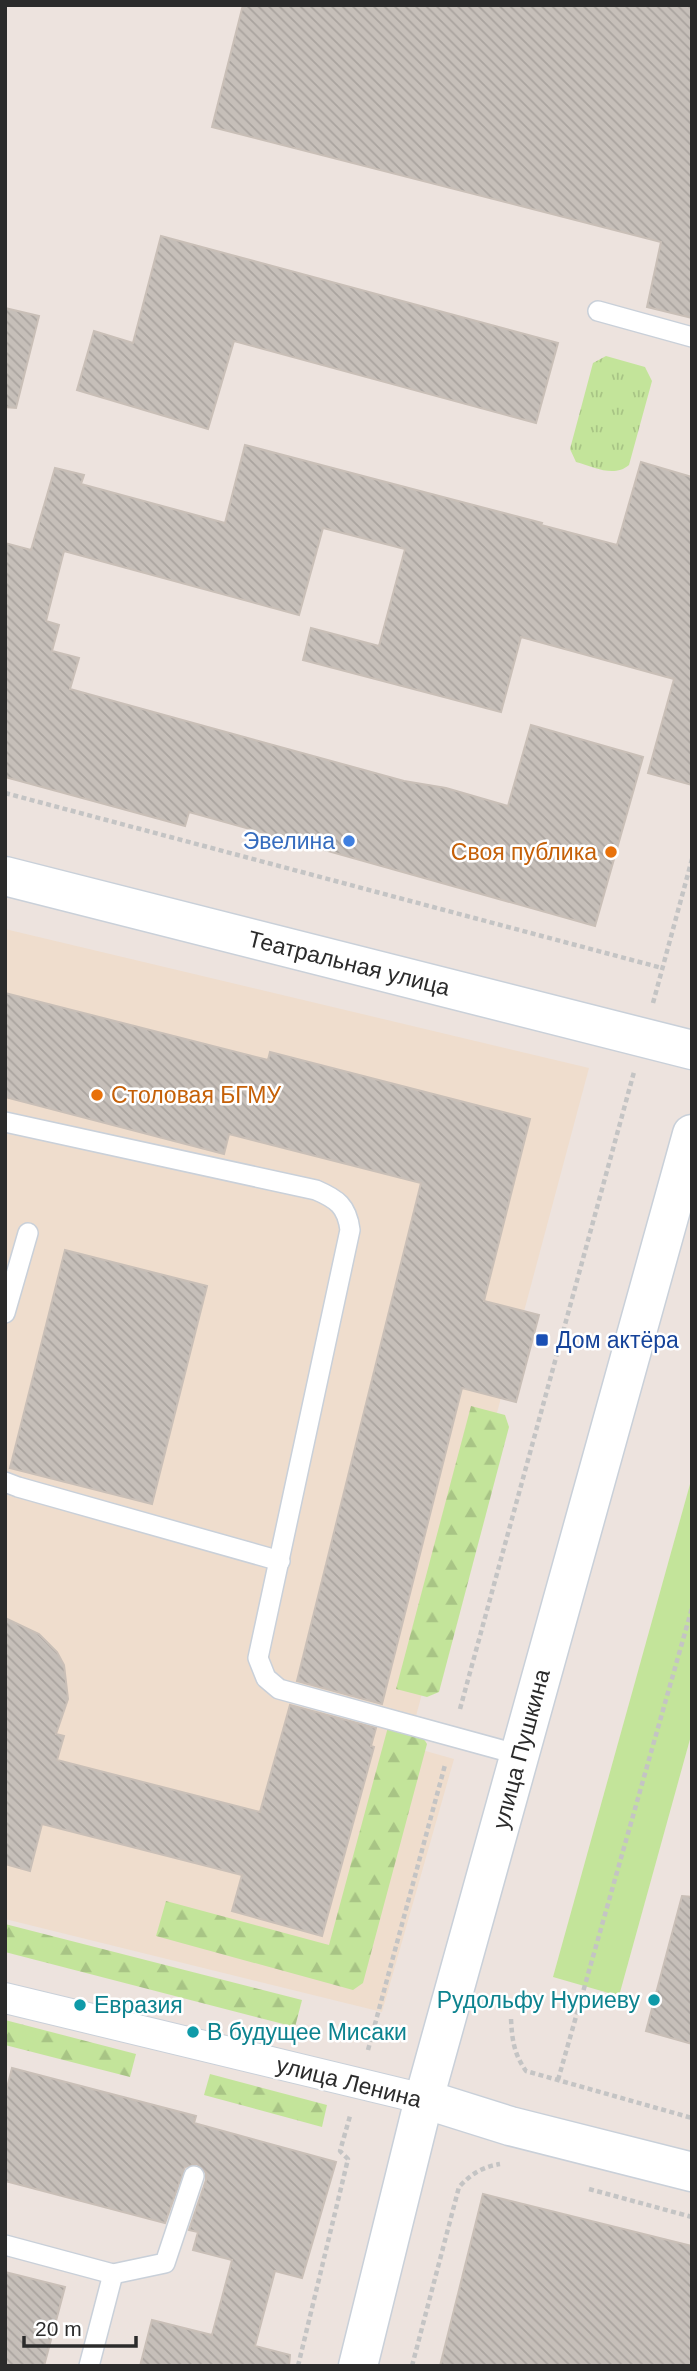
<svg xmlns="http://www.w3.org/2000/svg" width="697" height="2371" viewBox="0 0 697 2371" font-family="Arial,sans-serif">
<style>
.education{fill:#efddcd}
.grass{fill:url(#grass-tufts)}
.forest{fill:url(#forest-firs)}
.park{fill:#c3e49a}
.building{fill:url(#building-back-hatch);stroke:#c9bfb7;stroke-width:2}
.lines{fill:none;stroke-linecap:round;stroke-linejoin:round}
.service-casing{stroke:#c9d0d9;stroke-width:22}
.pedestrian-casing{stroke:#c9d0d9;stroke-width:32}
.minor-casing{stroke:#c9d0d9;stroke-width:41}
.secondary-casing{stroke:#c9d0d9;stroke-width:41}
.path{stroke:#c4c4c4;stroke-width:4.5;stroke-dasharray:5 3.5;stroke-linecap:butt}
.service{stroke:#fff;stroke-width:19}
.pedestrian{stroke:#fff;stroke-width:30}
.minor{stroke:#fff;stroke-width:38}
.secondary{stroke:#fff;stroke-width:38}
.shop-dot{fill:#3f7fe0;stroke:#fff;stroke-width:2.5}
.food-dot{fill:#e8710a;stroke:#fff;stroke-width:2.5}
.transit-dot{fill:#1a4fb4;stroke:#fff;stroke-width:2.5}
.culture-dot{fill:#0f9aa8;stroke:#fff;stroke-width:2.5}
.labels{text-anchor:middle;stroke-width:5;stroke-linejoin:round;paint-order:stroke}
.shop-label{font-size:23px;fill:#366cbe;stroke:#fff;text-anchor:end}
.food-label{font-size:23px;fill:#c56008;stroke:#fff;text-anchor:end}
.street-label{font-size:23px;fill:#2b2b2b;stroke:#fff}
.transit-label{font-size:23px;fill:#164399;stroke:#fff;text-anchor:start}
.culture-label{font-size:23px;fill:#0d838f;stroke:#fff;text-anchor:start}
</style>
<defs>
<pattern id="grass-tufts" width="24" height="20" patternUnits="userSpaceOnUse" patternTransform="scale(1.75)"><rect width="24" height="20" fill="#c3e49a"/><path d="M3 7l-1-3M5 7V3M7 7l1-3M15 17l-1-3M17 17v-4M19 17l1-3" fill="none" stroke="#a8c485"/></pattern>
<pattern id="forest-firs" width="22" height="20" patternUnits="userSpaceOnUse" patternTransform="scale(1.75)"><rect width="22" height="20" fill="#c3e49a"/><path d="M5 1l3.5 6h-7zM16 11l3.5 6h-7z" fill="#a8c485"/></pattern>
<pattern id="building-back-hatch" width="6" height="6" patternUnits="userSpaceOnUse" patternTransform="scale(1.75)"><rect width="6" height="6" fill="#c6bfb9"/><path d="M-1 5l2 2M0 0l6 6M5-1l2 2" fill="none" stroke="#aaa49f"/></pattern>
</defs>
<rect width="100%" height="100%" fill="#ede3de"/>
<polygon class="education" points="5,929 589,1068 408,1746 454,1759 382,2012 5,1919"/>
<path class="grass" d="M606,356l39,11 7,14 -23,84c-15,13 -35,2 -53,-3l-6,-13 23,-86z"/>
<g class="forest">
<polygon points="471,1406 505,1415 509,1427 439,1692 427,1697 396,1689"/>
<polygon points="388,1727 422,1736 427,1744 363,1983 353,1990 156,1936 166,1901 329,1945"/>
<polygon points="5,1924 302,2000 295,2027 5,1952"/>
<polygon points="5,2020 136,2054 130,2077 5,2045"/>
<polygon points="210,2074 327,2105 322,2127 204,2095"/>
</g>
<polygon class="park" points="692,1477 692,1732 619,1996 553,1977"/>
<g class="building">
<polygon points="243,5 692,5 692,318 647,307 661,242 212,127"/>
<polygon points="161,236 558,343 536,423 234,341 208,429 77,390 94,331 133,343"/>
<polygon points="5,308 39,316 16,408 5,407"/>
<polygon points="245,445 542,523 541,525 617,545 641,462 692,477 692,785 648,773 674,679 521,637 501,712 303,660 311,628 379,646 405,549 323,528 299,615 64,551 46,621 59,625 52,651 79,658 70,689 404,781 446,788 508,806 531,725 643,757 595,926 189,812 185,826 5,777 5,543 31,550 55,468 84,475 81,484 225,523"/>
<polygon points="5,993 268,1060 270,1052 530,1119 484,1301 539,1315 516,1402 462,1388 382,1704 297,1681 421,1183 229,1134 224,1154 5,1097"/>
<polygon points="65,1250 207,1286 152,1504 10,1468"/>
<polygon points="5,1618 39,1634 57,1652 64,1665 68,1699 56,1734 64,1736 57,1760 260,1812 290,1705 376,1728 371,1746 374,1747 322,1936 232,1911 242,1875 42,1824 30,1871 5,1864"/>
<polygon points="682,1896 692,1897 692,2044 646,2031"/>
<polygon points="12,2068 196,2116 194,2123 336,2162 302,2278 275,2271 255,2346 290,2355 289,2366 140,2366 152,2320 212,2335 232,2260 193,2250 198,2232 189,2230 206,2180 206,2173 197,2164 185,2167 165,2223 5,2181 5,2096"/>
<polygon points="483,2194 692,2246 692,2366 440,2366"/>
<polygon points="5,2272 65,2287 44,2366 5,2366"/>
</g>
<g class="lines">
<g class="service-casing">
<g id="service">
<polyline points="598,311 692,337"/>
<path d="M5,1122l311,68c21,9 31,16 34,40l-92,428 8,20 13,11 241,66"/>
<polyline points="5,1313 28,1233"/>
<polyline points="5,1482 18,1487 280,1561"/>
<polyline points="5,2245 113,2274 165,2263 194,2176"/>
<polyline points="89,2366 113,2274"/>
</g>
</g>
<g class="pedestrian-casing">
<polyline id="pedestrian" points="5,1998 424,2099"/>
</g>
<g class="minor-casing">
<polyline id="minor" points="5,876 692,1050"/>
</g>
<g class="secondary-casing">
<g id="secondary">
<polyline points="424,2099 510,2126 692,2172"/>
<polyline points="358,2366 424,2099 692,1134"/>
</g>
</g>
<g class="path">
<polyline points="5,793 662,968"/>
<polyline points="653,1003 692,859"/>
<polyline points="460,1709 634,1072"/>
<path d="M511,2019c1,21 3,35 15,52l166,47"/>
<polyline points="368,2050 445,1765"/>
<polyline points="558,2080 692,1608"/>
<polyline points="589,2189 692,2217"/>
<polyline points="298,2366 348,2159 340,2151 350,2116"/>
<path d="M412,2366l47,-179c12,-13 23,-20 41,-23"/>
</g>
<use href="#service" class="service"/>
<use href="#pedestrian" class="pedestrian"/>
<use href="#minor" class="minor"/>
<use href="#secondary" class="secondary"/>
</g>
<circle class="shop-dot" cx="349" cy="841" r="7"/>
<g class="food-dot">
<circle cx="611" cy="852" r="7"/>
<circle cx="97" cy="1095" r="7"/>
</g>
<rect class="transit-dot" x="535" y="1333" width="14" height="14" rx="3.5"/>
<g class="culture-dot">
<circle cx="654" cy="2000" r="7"/>
<circle cx="80" cy="2005" r="7"/>
<circle cx="193" cy="2032" r="7"/>
</g>
<g class="labels">
<g class="shop-label">
<text x="335" y="849">Эвелина</text>
</g>
<g class="food-label">
<text x="597" y="860">Своя публика</text>
<text x="111" y="1103" text-anchor="start">Столовая БГМУ</text>
</g>
<g class="street-label">
<text transform="translate(349 963) rotate(14)" y="8">Театральная улица</text>
<text transform="translate(521 1749) rotate(-75)" y="8">улица Пушкина</text>
<text transform="translate(349 2082) rotate(14)" y="8">улица Ленина</text>
</g>
<g class="transit-label">
<text x="556" y="1348">Дом актёра</text>
</g>
<g class="culture-label">
<text x="640" y="2008" text-anchor="end">Рудольфу Нуриеву</text>
<text x="94" y="2013">Евразия</text>
<text x="207" y="2040">В будущее Мисаки</text>
</g>
</g>
<rect width="697" height="2371" fill="none" stroke="#2b2b2b" stroke-width="14"/>
<path d="M24 2336v10h112v-10" fill="none" stroke="#2b2b2b" stroke-width="3.5"/>
<text x="35" y="2336" font-size="21" fill="#2b2b2b" stroke="#ffffff" stroke-width="5" paint-order="stroke">20 m</text>
</svg>
